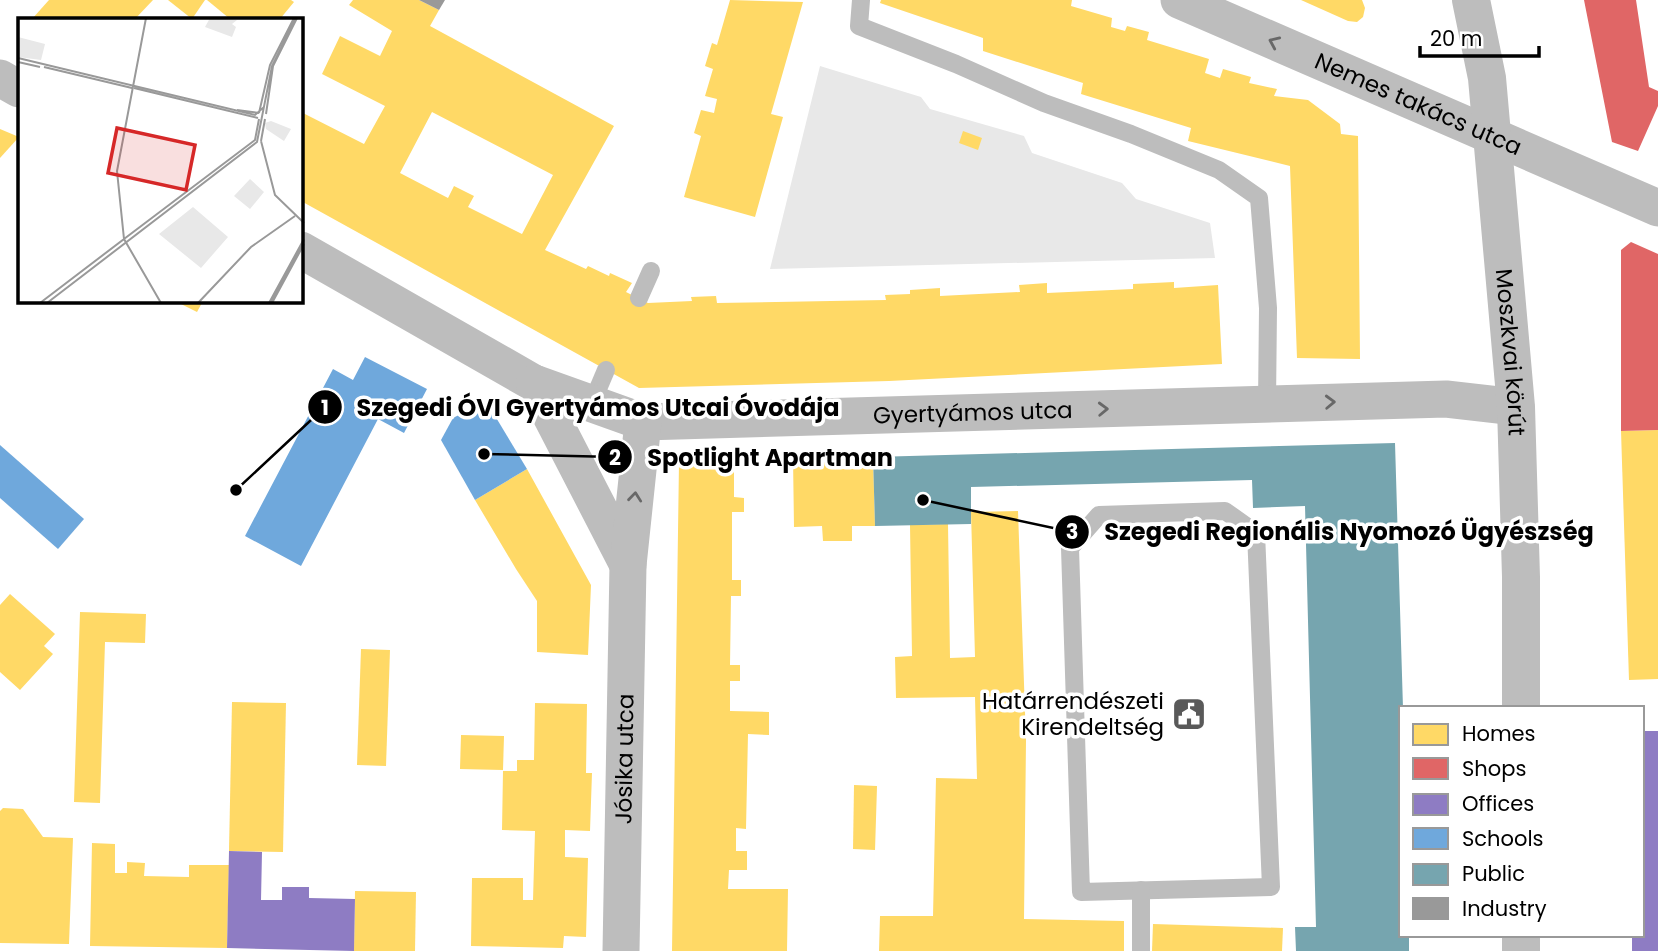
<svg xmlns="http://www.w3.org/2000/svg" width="1658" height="951" viewBox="0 0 1658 951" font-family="Poppins,sans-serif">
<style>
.green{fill:#e8e8e8}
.homes{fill:#ffd966;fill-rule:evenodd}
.shops{fill:#e06666}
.offices{fill:#8e7cc3}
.schools{fill:#6fa8dc}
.public{fill:#76a5af}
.industry{fill:#999}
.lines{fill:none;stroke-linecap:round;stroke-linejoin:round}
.lane{stroke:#bdbdbd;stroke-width:18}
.street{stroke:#bdbdbd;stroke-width:37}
.primary{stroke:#bdbdbd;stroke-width:38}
.oneway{stroke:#686868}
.labels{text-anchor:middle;stroke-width:7;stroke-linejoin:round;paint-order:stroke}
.street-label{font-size:23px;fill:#000;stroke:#fff}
.poi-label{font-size:23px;fill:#000;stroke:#fff;text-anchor:end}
.inset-road{fill:none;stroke:#999;stroke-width:2}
.view{fill:#d62828;fill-opacity:0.15;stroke:#d62828;stroke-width:3.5}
.inset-edge{fill:none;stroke:#000;stroke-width:3.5}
.leader{fill:none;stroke:#000;stroke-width:2.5}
.callout-dot{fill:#000;stroke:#fff;stroke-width:2.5}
.mark-label{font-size:21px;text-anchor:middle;font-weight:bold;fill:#fff}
.callout-label{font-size:24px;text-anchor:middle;font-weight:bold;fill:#000;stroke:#fff;stroke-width:7;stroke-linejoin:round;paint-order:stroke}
</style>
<rect width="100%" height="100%" fill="#fff"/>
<polygon class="green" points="820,66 921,97 930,109 1024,136 1032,153 1122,183 1136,199 1210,223 1215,258 770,269"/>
<g class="homes">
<polygon points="49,0 153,0 135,19 32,19"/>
<polygon points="168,0 205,0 192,19"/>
<polygon points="207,0 291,0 294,2 280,19 230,19"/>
<path d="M353,0h66l20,10 -9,16 184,100 -69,124 41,19 2,-3 21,10 1,-3 22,10 -6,9 22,11 44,-2 -1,-4 25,-1 1,7 169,-3 -1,-5 25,-1v-4l30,-2v8l80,-4 -1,-7 28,-2v10l86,-4v-5l41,-2v6l44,-3 4,79 -333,17 -250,7 -338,-187v-89l63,32 21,-38 -63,-32 18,-38 40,20 12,-25 -43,-26zM432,112l121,63 -31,59 -54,-27 6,-11 -20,-10 -6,12 -48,-25z"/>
<polygon points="730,0 803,2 771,114 783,117 755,217 684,197 701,136 694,133 701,110 714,113 717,99 705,96 713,69 705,66 712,43 717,45"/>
<polygon points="881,0 1072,0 1071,6 1112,18 1111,27 1125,31 1127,26 1149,32 1147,40 1209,59 1205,73 1220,78 1223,69 1251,77 1249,83 1277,89 1274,96 1308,100 1340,124 1341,134 1358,136 1360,359 1297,358 1290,166 1188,141 1191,128 1081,94 1083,83 983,51 983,38 880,3"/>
<polygon points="1301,0 1362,0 1365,8 1363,17 1357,22 1348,21"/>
<polygon points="0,129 19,137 0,158"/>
<polygon points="963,131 982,138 978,150 959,143"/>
<polygon points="175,301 203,301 197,312"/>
<polygon points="1658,430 1658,679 1629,680 1621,431"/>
<polygon points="873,457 875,526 852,526 852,541 823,541 822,526 794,527 793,458"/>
<polygon points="679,462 734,462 734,497 744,498 744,512 732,512 732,580 741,580 741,596 731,596 730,665 740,665 740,681 730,681 730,711 769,712 769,735 748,734 746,829 736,828 736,851 747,851 747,870 729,870 728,889 788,889 787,951 672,951"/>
<polygon points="527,469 591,585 588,655 537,652 537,601 516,569 475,500"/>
<polygon points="1018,511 1026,741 1024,919 1124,921 1124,951 879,951 880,916 933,916 936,778 977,779 975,697 896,698 895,657 912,656 910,525 948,524 950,658 975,657 971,512"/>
<polygon points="10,594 55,634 44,646 53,654 20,690 0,672 0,605"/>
<polygon points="80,612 146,614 145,643 105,642 100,803 74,802"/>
<polygon points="361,649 390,650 386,766 357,765"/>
<polygon points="232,702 286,703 283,852 229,851"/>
<polygon points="535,703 587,704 586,773 592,773 590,831 565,830 565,857 588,858 586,937 564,936 563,948 471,946 472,878 523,878 523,900 533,900 535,831 502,830 503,771 517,771 517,760 534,760"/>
<polygon points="461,735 504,736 503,770 460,769"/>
<polygon points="854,785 877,786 875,850 853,849"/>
<polygon points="3,808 23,809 43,837 73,838 69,944 0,943 0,811"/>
<polygon points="92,843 115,844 115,873 127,873 127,862 145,863 144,876 189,877 189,865 229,865 227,948 90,946"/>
<polygon points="355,891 416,892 415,951 354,951"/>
<polygon points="1153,924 1283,928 1282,951 1152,951"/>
</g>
<g class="shops">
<polygon points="1584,0 1636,0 1649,87 1658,91 1658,106 1638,151 1612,142"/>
<polygon points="1631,242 1658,254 1658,430 1621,431 1621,250"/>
</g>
<g class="offices">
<polygon points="1642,731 1658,731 1658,951 1632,951 1632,935 1642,935"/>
<polygon points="229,851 262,852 261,900 282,900 282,887 309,887 309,898 355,899 354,951 227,948"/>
</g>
<g class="schools">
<polygon points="365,357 427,389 404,433 378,419 301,566 245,536 333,369 353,380"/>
<polygon points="486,401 527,469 475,500 441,440 453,418"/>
<polygon points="0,445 84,519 58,549 0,498"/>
</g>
<polygon class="public" points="1395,443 1403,708 1401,708 1401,935 1409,935 1409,951 1296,951 1295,927 1316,927 1305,506 1253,508 1252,480 971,487 971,524 875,526 873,457"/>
<polygon class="industry" points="419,0 445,0 439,10"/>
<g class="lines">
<g class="lane">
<polyline points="861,0 859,26 956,64 1044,103 1131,134 1219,170 1259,198 1268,308 1267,404"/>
<polyline points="639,298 651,271"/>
<polyline points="592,403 606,370"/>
<polygon points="1225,511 1256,533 1271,887 1081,892 1070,548 1099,515"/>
<polyline points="1141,890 1141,951"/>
</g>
<g class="street">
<path id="s1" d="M1179,0l479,208"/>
<polyline points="0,78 19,89"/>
<path id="s2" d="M301,250l233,133 109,39 803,-23 70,8"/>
<polyline points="534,383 628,565"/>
<path id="s3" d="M621,951l7,-386 15,-143"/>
</g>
<g class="primary">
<path id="s4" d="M1471,0l16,78 29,329 5,170v131"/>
<polyline points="1521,951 1521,935"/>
</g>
</g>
<defs><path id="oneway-chevron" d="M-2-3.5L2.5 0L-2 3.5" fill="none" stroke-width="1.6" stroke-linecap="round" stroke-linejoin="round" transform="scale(1.75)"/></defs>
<g class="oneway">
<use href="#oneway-chevron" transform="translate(1274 42) rotate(-156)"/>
<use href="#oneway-chevron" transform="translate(1330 402) rotate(-2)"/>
<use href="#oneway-chevron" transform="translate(1103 409) rotate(-2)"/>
<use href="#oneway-chevron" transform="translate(635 497) rotate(-84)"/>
</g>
<defs>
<g id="civic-square" transform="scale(1.75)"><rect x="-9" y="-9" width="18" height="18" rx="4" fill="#595959" stroke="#fff"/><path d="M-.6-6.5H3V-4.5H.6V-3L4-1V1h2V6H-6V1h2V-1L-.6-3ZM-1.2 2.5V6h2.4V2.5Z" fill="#fff"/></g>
</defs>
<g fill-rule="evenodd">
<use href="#civic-square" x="1189" y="714"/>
</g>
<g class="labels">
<g class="street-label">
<text dy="8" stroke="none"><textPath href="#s1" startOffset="261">Nemes takács utca</textPath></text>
<text dy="8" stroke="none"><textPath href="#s4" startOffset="355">Moszkvai körút</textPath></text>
<text dy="8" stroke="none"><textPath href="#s2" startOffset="714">Gyertyámos utca</textPath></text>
<text dy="8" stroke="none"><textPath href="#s3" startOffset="192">Jósika utca</textPath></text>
</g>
<g class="poi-label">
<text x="1164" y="709">Határrendészeti<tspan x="1164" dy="26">Kirendeltség</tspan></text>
</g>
</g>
<g transform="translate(18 18)">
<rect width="285" height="285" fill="#fff"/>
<path d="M192,0l27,2 -5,4 4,3 -4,10 -27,-10zM0,19l27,7 -4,16 -23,-3zM253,103l20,8 -7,12 -18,-12 -1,-6zM232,161l14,13 -14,17 -16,-13zM175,189l35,30 -27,31 -42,-34z" fill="#e8e8e8"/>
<path class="inset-road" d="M0,40l237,57 9,-8M0,44l22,5M26,49l88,21M116,70l124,30M219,92l22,3M241,95l11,-48 24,-47M248,96l7,-48 24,-48M243,123l14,54 29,28M243,123l4,-22M22,285l84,-64 -7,-68 29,-153M29,285l210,-161 15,-76 24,-48M143,285l-37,-64 131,-99 4,-21M180,285l53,-56 44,-31M251,285l35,-64M252,285l34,-63M254,285l32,-59"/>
<path class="view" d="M99,110l78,17 -9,45 -78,-17z"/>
<rect width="285" height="285" class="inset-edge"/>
</g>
<path class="leader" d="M236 490L325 407M484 454L615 457M923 500L1072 532"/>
<g class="callout-dot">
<circle cx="236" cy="490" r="7"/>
<circle cx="484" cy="454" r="7"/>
<circle cx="923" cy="500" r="7"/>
<circle cx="325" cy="407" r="18"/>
<circle cx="615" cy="457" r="18"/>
<circle cx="1072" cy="532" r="18"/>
</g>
<g class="mark-label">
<text x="325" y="415">1</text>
<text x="615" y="465">2</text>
<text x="1072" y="539">3</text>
</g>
<g class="callout-label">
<text x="598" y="416">Szegedi ÓVI Gyertyámos Utcai Óvodája</text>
<text x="770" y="466">Spotlight Apartman</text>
<text x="1349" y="540">Szegedi Regionális Nyomozó Ügyészség</text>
</g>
<rect x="1399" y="706" width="245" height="231" fill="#ffffff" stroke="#999999" stroke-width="2"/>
<rect x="1413" y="724" width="35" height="21" fill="#ffd966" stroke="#999999" stroke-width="2"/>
<text x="1462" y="741" font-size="21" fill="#000000">Homes</text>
<rect x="1413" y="758" width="35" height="21" fill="#e06666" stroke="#999999" stroke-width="2"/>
<text x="1462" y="776" font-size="21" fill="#000000">Shops</text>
<rect x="1413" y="794" width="35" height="21" fill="#8e7cc3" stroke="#999999" stroke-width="2"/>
<text x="1462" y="811" font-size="21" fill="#000000">Offices</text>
<rect x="1413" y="828" width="35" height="21" fill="#6fa8dc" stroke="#999999" stroke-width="2"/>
<text x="1462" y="846" font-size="21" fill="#000000">Schools</text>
<rect x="1413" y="864" width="35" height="21" fill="#76a5af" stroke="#999999" stroke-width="2"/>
<text x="1462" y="881" font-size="21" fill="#000000">Public</text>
<rect x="1413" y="898" width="35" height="21" fill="#999999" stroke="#999999" stroke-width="2"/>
<text x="1462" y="916" font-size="21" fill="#000000">Industry</text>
<path d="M1420 46v10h119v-10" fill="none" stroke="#000000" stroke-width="3.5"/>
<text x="1430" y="46" font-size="21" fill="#000000" stroke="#ffffff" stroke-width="5" paint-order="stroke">20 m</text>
</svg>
